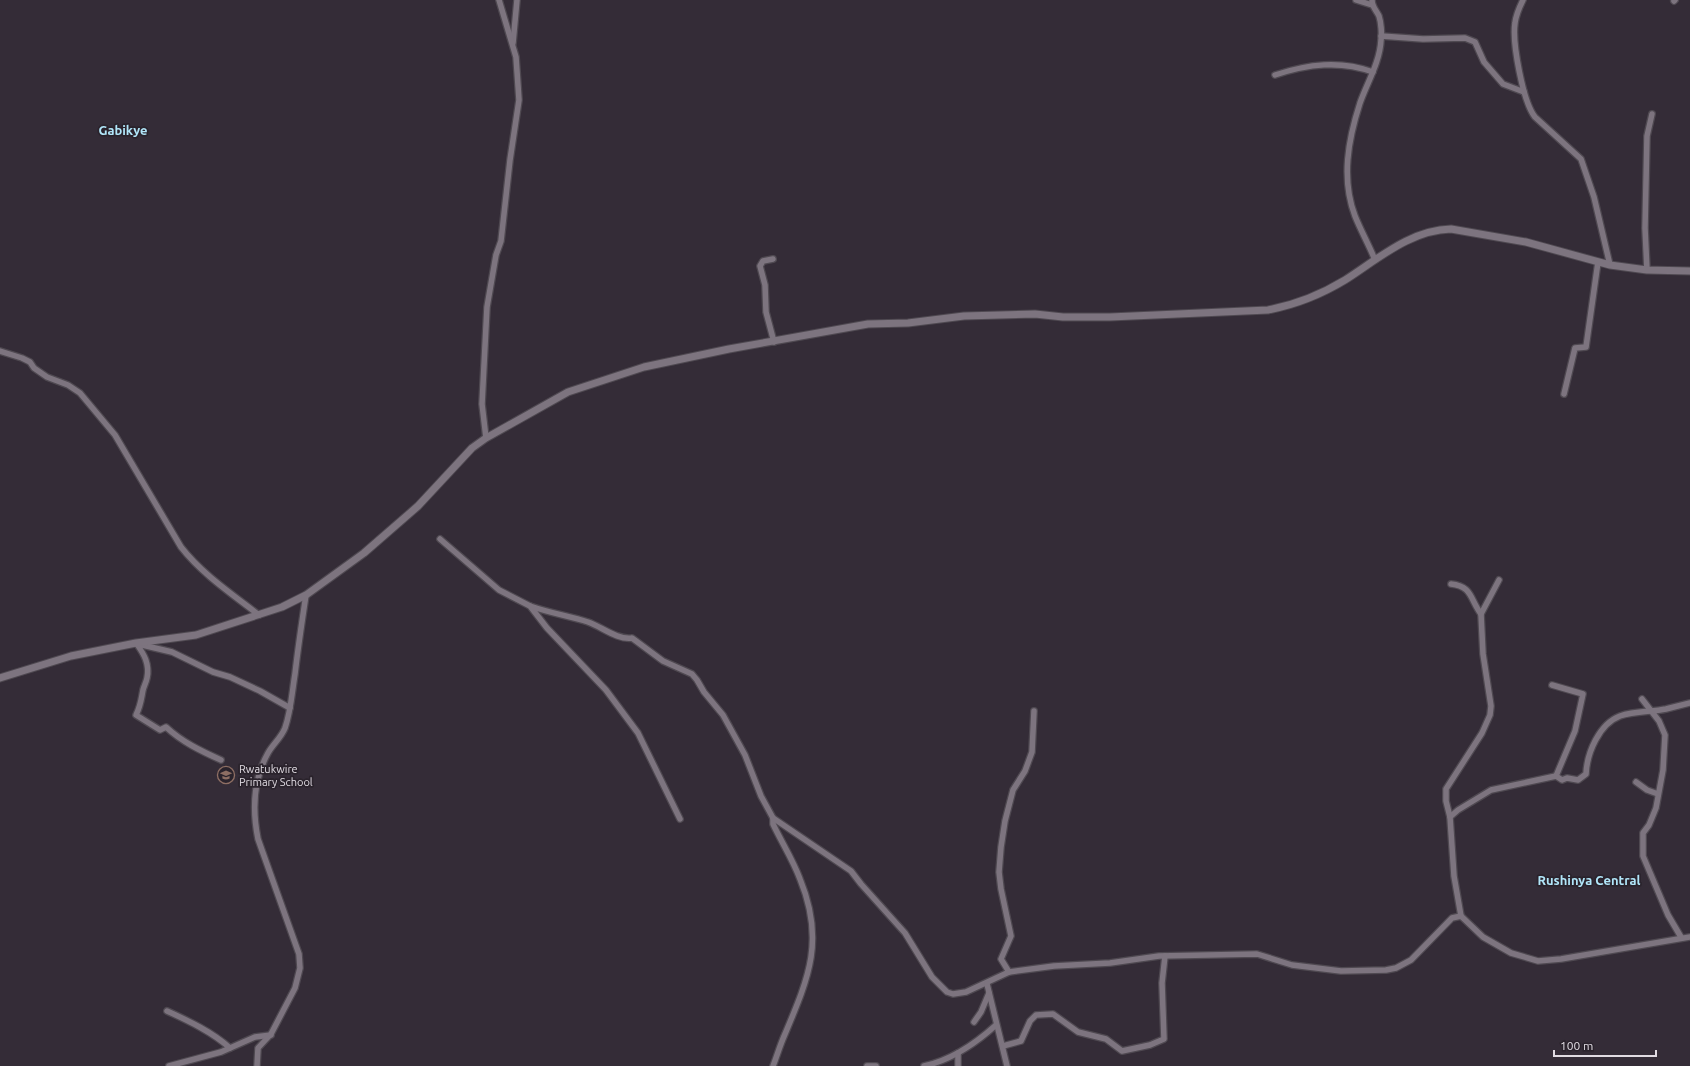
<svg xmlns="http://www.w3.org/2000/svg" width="1690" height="1066" viewBox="0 0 1690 1066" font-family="Ubuntu,sans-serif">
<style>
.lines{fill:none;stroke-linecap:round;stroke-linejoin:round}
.minor-casing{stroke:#4f4951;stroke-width:8}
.tertiary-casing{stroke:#4f4951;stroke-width:9}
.minor{stroke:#7d747f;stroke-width:5.5}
.tertiary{stroke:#7d747f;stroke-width:7}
.labels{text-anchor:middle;stroke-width:3.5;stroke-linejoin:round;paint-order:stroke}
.poi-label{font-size:11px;fill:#e1dce3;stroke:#2a232c;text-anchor:start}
.quarter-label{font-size:13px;font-weight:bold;fill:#b1e6f9;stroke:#2a232c}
</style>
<rect width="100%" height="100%" fill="#342c37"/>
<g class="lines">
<g class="minor-casing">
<g id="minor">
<polyline points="1356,0 1372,5"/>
<path d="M1372,0c0,7 4,10 7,16 2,6 3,18 2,24 -1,22 -14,43 -21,63 -12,37 -19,76 -5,113 6,15 14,29 20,44"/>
<path d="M1523,0c-4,8 -7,15 -8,23 -3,20 8,79 20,94l46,42 13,38 16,68"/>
<polyline points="1674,1 1675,0"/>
<polyline points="1381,36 1423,39 1465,38 1475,42 1484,62 1503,84 1524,92"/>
<polyline points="513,43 517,0"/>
<path d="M1275,75c33,-11 65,-15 98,-3"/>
<polyline points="773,259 763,261 760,266 765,285 766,312 774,342"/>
<polyline points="1647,270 1645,228 1647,136 1652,114"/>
<path d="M0,351l22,7 8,4 4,6 13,9 21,8 12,8 35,42 66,112c21,27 51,47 78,68"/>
<polyline points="1564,394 1575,348 1586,347 1598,262"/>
<polyline points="486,438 482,404 487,307 496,255 501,241 510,160 519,100 516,57 499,0"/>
<polyline points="440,539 499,590 530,606 547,628 606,690 638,733 680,819"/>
<path d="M1451,584c21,2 19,15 30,30"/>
<path d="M530,606c20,7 39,10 58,16 14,5 29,18 44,16l31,23 29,13 5,6 7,12 19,23 22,40 16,41 12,22v6c9,19 20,36 27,55 25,61 9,98 -15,155 -5,11 -8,22 -12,32"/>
<path d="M136,643c8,11 14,21 11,35 -1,5 -3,8 -4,12 -2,10 -2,15 -7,25l24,15 6,-3c16,15 35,24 55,33"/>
<polyline points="138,644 172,652 213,672 230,677 260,691 290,708"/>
<polyline points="1552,685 1583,694 1575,731 1556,776"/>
<polyline points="1642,699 1659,721 1665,735 1663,770 1656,808 1649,825 1643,833 1643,856 1668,915 1681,937"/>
<polyline points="1636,782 1647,790 1658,794"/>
<polyline points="1450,817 1446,801 1446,789 1482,733 1490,715 1491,706 1483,654 1481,614 1499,580"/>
<polyline points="773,818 851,871 861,884 905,933 932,977 947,992 953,994 966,992 1009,972 1054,966 1110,963 1159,956 1257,954 1292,965 1341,971 1386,970 1396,968 1411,960 1452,918 1461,916 1483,937 1511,953 1538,961 1561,959 1690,937"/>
<path d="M1461,916l-7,-40 -4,-59 8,-7 33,-20 65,-14 6,4 5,-2 11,2 8,-6c1,-21 13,-50 34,-58 15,-5 32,-4 46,-7 8,-2 16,-4 24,-6"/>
<polyline points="1009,972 1001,959 1011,936 1001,889 999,872 1001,847 1005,821 1013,790 1025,771 1032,752 1034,711"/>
<polyline points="987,984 1007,1066"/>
<path d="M167,1011c22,10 45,21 63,37"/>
<polyline points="974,1022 981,1012 989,993"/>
<polyline points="1003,1046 1021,1041 1030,1021 1036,1015 1053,1014 1078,1032 1106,1039 1122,1051 1150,1045 1164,1039 1162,983 1165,956"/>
<polyline points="169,1066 221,1052 255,1037 271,1035"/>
<path d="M257,1066l1,-18 13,-14 24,-46 5,-20 -1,-14 -41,-115c-6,-30 -5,-59 10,-86 5,-9 13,-15 17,-25 6,-17 7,-36 10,-54 3,-26 7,-53 11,-79"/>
<polyline points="867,1066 876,1066"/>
<path d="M924,1066c28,-6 51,-22 72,-41"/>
<polyline points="958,1066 958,1053"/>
</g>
</g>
<g class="tertiary-casing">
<path id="tertiary" d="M0,678l71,-22 65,-13 60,-8 86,-28 24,-12 58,-42 54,-47 54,-58 14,-10 82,-46 76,-25 85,-18 139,-25 40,-1 56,-7 71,-2 28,3h47l158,-7c26,-5 54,-16 77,-30 33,-21 65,-50 106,-51l75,13 84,23 37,5 43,1"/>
</g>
<use href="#minor" class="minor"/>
<use href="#tertiary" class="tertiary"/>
</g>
<defs>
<g id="school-ring" transform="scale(0.9)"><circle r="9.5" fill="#2a232c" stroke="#8d6e63" stroke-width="1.5"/><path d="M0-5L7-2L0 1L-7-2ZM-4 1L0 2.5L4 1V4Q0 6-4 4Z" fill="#8d6e63"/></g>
</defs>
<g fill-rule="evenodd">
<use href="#school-ring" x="226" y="775"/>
</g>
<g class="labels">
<g class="poi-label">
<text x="239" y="773">Rwatukwire<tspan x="239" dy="13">Primary School</tspan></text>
</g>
<g class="quarter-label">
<text x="123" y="135">Gabikye</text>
<text x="1589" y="885">Rushinya Central</text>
</g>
</g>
<path d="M1554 1050v6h102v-6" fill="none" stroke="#e1dce3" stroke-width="2"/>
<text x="1560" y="1050" font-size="12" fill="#e1dce3" stroke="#2a232c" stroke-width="3" paint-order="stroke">100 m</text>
</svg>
